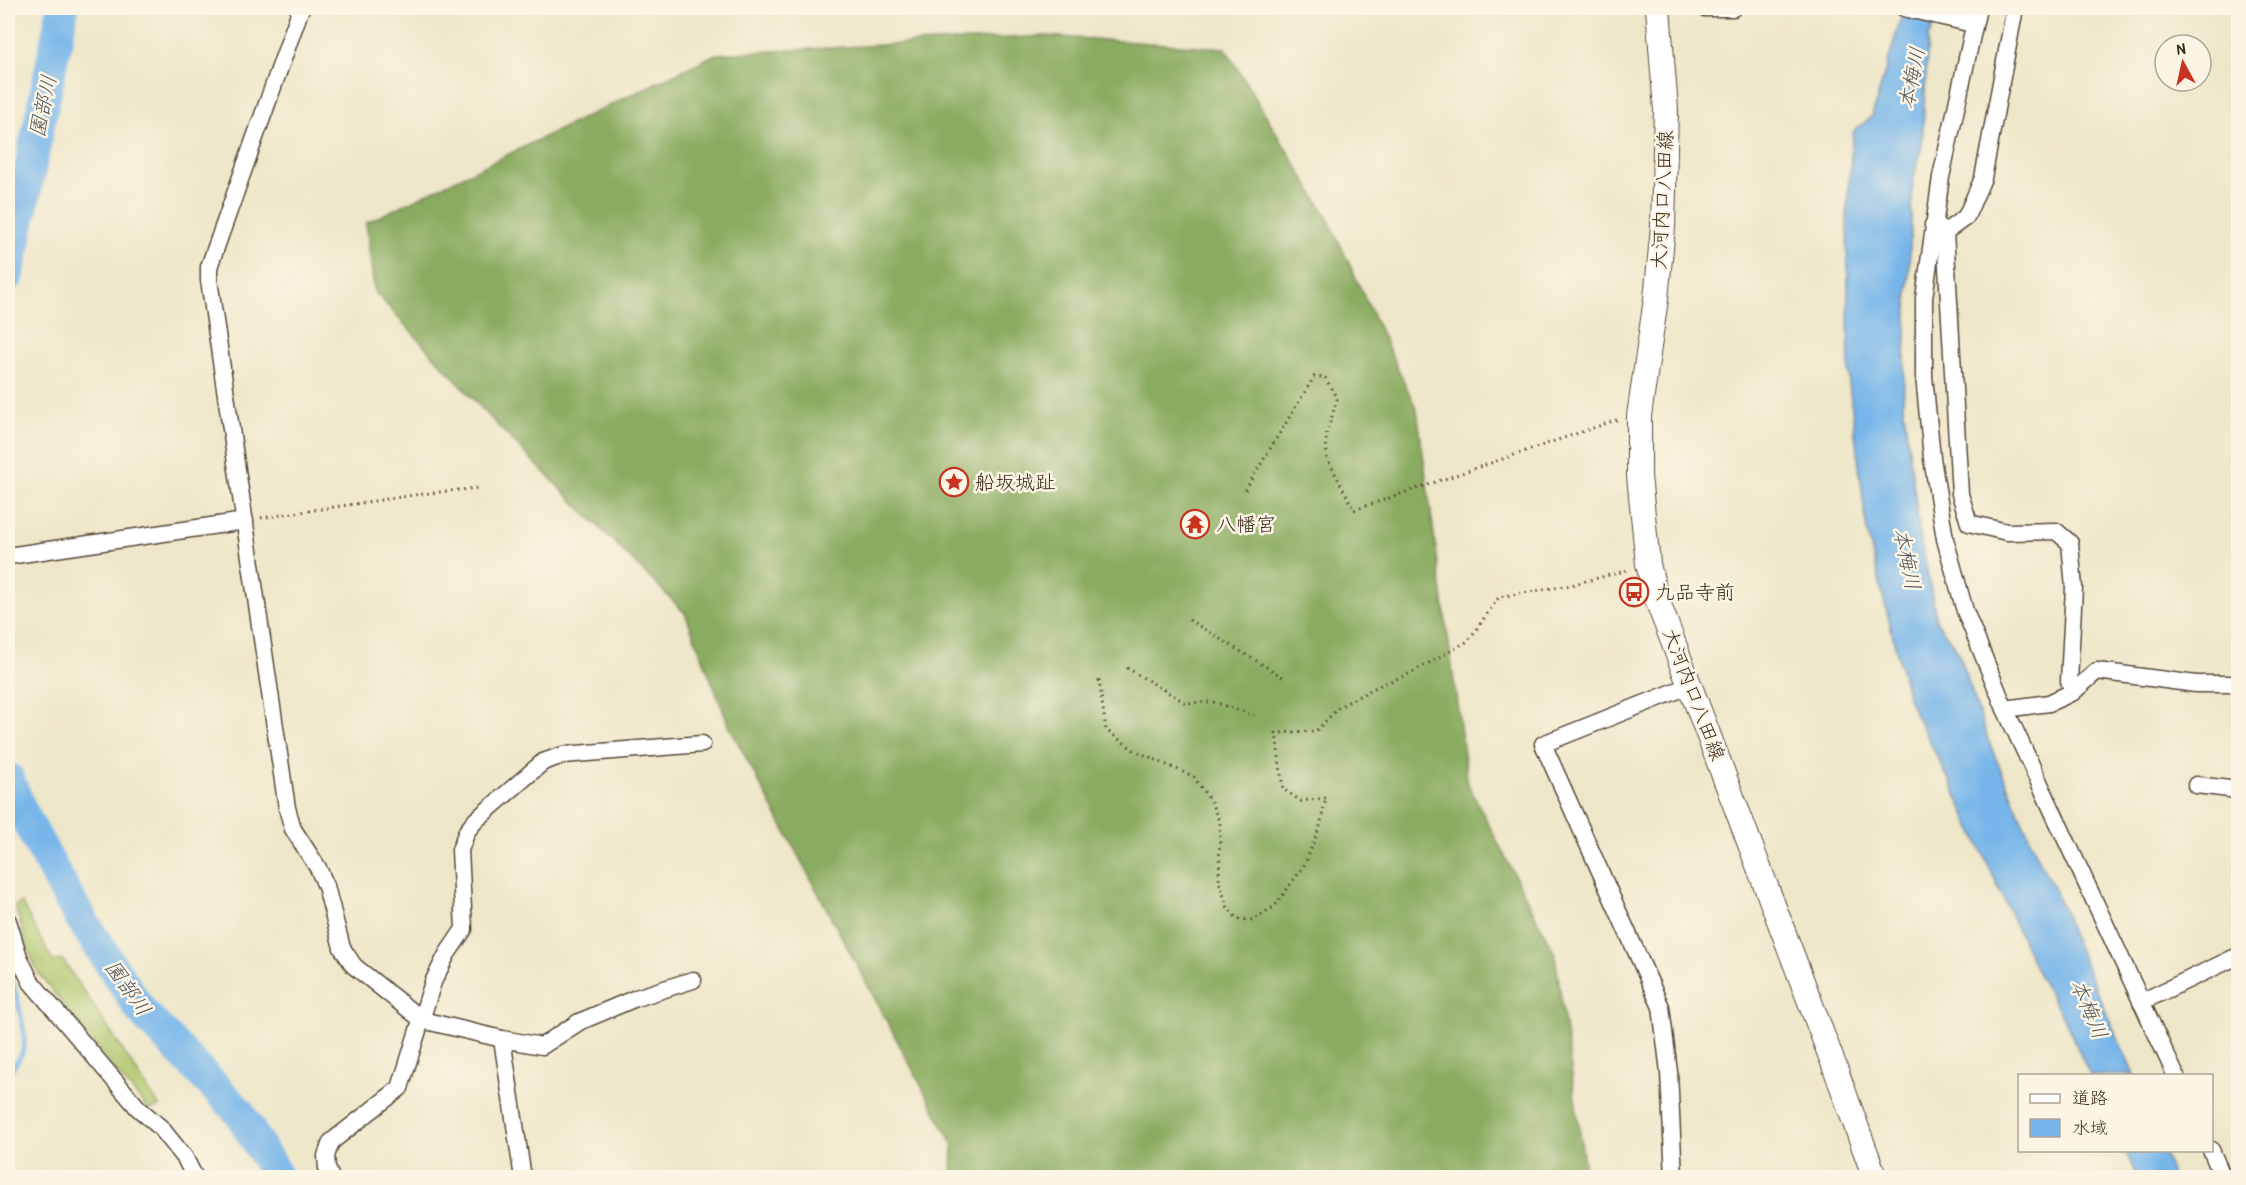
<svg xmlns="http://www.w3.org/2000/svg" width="2246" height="1185" viewBox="0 0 2246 1185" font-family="'Patrick Hand','Klee One',sans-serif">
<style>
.green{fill:#aec76d;stroke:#747846;stroke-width:1.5}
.forest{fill:#8aac60;stroke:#626b3f;stroke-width:1.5}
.water{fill:#77b6ea;stroke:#597084;stroke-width:1.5}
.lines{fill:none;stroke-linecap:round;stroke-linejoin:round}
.stream{stroke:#77b6ea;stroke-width:5}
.river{stroke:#77b6ea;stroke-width:32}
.street-casing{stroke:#564638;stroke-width:19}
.secondary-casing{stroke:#564638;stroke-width:26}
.path{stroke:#564638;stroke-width:3;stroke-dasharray:1.5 4.5;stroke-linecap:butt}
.street{stroke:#fff;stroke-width:16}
.secondary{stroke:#fff;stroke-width:24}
.labels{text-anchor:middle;stroke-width:5;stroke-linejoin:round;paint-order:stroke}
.street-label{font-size:20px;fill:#3b2a1e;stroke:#fcf5e5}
.poi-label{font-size:20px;fill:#3b2a1e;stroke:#fcf5e5;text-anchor:start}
.water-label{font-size:21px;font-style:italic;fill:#4d545b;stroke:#fcf5e5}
</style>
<rect width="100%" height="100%" fill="#fcf5e5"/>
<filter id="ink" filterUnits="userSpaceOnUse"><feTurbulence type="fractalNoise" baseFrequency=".0167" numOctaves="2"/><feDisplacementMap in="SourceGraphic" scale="12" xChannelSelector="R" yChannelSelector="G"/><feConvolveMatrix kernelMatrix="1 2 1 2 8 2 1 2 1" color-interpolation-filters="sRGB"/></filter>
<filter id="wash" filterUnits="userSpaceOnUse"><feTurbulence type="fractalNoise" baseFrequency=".008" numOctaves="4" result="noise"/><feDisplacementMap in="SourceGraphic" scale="24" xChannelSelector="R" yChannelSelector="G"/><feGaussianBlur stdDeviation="1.35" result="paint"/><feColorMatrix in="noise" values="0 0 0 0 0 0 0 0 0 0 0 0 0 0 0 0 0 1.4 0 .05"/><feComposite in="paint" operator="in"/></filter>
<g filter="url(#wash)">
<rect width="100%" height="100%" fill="#eee6c8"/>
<polygon class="green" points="21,902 53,961 63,960 160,1107 149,1110 112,1067 38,972 27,947 15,906"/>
<polygon class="forest" points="1045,36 1225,48 1327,216 1417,410 1468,784 1555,954 1586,1177 952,1177 953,1145 730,728 685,613 497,425 374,291 366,223 716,54"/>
<g class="water">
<polygon points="1904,8 1944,8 1928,37 1922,145 1913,180 1903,404 1920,535 1937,622 1958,651 1989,742 2036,853 2066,914 2068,926 2134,1075 2090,1075 2066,1023 2037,972 1954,790 1909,701 1897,653 1867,531 1849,384 1847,207 1853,132 1872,116"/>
<polygon points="2125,1151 2163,1151 2173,1177 2137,1177"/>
</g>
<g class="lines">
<path class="stream" d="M8,967c5,17 19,62 16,79 -1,10 -11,20 -16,29"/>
<g class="river">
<polyline points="8,276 63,8"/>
<polyline points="8,778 21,810 73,906 141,1011 239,1112 278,1178"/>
</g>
</g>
</g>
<g filter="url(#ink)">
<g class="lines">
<g class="street-casing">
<g id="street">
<polyline points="301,8 209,267 209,280 287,808 293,829 318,868 326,886 342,948 354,966 422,1020 502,1039 542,1046 579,1022 636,998 693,980"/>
<polyline points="1704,8 1733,8"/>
<polyline points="1904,8 1973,24"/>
<polyline points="1978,8 1941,177 1924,298 1924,376 1932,458 1945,539 1965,611 2005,709 2176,1076"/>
<polyline points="1933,225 1945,232 1960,494 1969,523 2007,532 2056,531 2070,543 2074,588 2069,681 2073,692"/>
<polyline points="1945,232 1966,217 1983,178 2015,8"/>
<polyline points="8,556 245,521"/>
<polyline points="2005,709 2049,703 2073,692 2097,671 2196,684 2238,684"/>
<polyline points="2196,785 2238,790"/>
<polyline points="8,921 19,957 31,982 138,1108 161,1128 185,1158 195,1178"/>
<polyline points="2141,1002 2238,956"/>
<polyline points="502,1039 523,1178"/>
<polyline points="2211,1150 2223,1178"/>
<polyline points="331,1178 327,1168 326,1156 331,1142 400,1088 433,982 447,954 464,929 460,850 467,831 476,820 543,762 563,755 702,744"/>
<polyline points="1674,1178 1669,1072 1661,1007 1543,744 1691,685"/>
</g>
</g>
<g class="secondary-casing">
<polyline id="secondary" points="1658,8 1666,110 1663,227 1656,299 1639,416 1639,476 1648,564 1656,597 1837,1073 1875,1178"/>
</g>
<g class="path">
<polyline points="1245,490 1314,377 1325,377 1337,399 1326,436 1327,458 1354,510 1619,419"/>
<polyline points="261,518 421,494 478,488"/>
<polyline points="1189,620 1286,679"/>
<polyline points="1127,668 1186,703 1213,702 1254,715"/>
<polyline points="1099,680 1106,730 1134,750 1194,777 1211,802 1220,823 1219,881 1227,906 1237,919 1253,920 1275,906 1305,864 1320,826 1326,798 1301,801 1283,789 1276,733 1316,731 1339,707 1378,686 1411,673 1468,641 1499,597 1571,585 1629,570"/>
</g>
<use href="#street" class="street"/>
<use href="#secondary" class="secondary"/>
</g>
</g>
<defs>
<g id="sight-ring" transform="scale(1.5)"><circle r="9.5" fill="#fcf5e5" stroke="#c8321e" stroke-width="1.5"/><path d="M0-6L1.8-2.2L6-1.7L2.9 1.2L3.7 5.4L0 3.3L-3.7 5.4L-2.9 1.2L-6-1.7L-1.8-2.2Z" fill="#c8321e"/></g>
<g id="temple-ring" transform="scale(1.5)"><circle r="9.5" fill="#fcf5e5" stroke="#c8321e" stroke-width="1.5"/><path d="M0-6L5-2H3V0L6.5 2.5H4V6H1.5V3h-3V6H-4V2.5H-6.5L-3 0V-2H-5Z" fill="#c8321e"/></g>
<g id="bus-ring" transform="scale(1.5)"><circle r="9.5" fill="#fcf5e5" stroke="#c8321e" stroke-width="1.5"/><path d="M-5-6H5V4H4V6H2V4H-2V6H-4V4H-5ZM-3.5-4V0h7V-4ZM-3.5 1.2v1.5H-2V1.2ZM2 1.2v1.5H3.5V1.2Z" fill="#c8321e"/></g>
</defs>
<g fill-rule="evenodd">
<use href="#sight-ring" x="954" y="482"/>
<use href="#temple-ring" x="1195" y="524"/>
<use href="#bus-ring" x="1634" y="592"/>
</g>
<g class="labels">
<g class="street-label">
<text transform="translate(1662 200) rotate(-87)" y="7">大河内口八田線</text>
<text transform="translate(1694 694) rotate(69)" y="7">大河内口八田線</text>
</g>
<g class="poi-label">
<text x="975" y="489">船坂城趾</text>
<text x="1216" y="531">八幡宮</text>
<text x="1655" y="599">九品寺前</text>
</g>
<g class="water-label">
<text transform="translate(1912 78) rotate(-79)" y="7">本梅川</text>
<text transform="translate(43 106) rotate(-78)" y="7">園部川</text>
<text transform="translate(1907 559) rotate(78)" y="7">本梅川</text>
<text transform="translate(128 988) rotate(55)" y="7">園部川</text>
<text transform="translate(2089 1009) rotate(67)" y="7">本梅川</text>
</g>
</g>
<rect width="2246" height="1185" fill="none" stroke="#fcf5e5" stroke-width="30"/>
<rect x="2018" y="1074" width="195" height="78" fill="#fcf5e5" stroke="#afa495" stroke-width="1.5"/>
<rect x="2030" y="1094" width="30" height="9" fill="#ffffff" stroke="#afa495" stroke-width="1.5"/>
<text x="2072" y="1104" font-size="18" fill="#3b2a1e">道路</text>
<rect x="2030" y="1119" width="30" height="18" fill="#77b6ea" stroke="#afa495" stroke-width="1.5"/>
<text x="2072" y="1134" font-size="18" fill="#3b2a1e">水域</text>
<g transform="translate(2183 63) rotate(352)"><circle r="28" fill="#fcf5e5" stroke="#afa495" stroke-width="1.5"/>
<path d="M0-4.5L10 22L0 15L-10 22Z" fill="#c8321e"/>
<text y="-9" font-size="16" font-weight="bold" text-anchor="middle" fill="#3b2a1e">N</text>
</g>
</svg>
